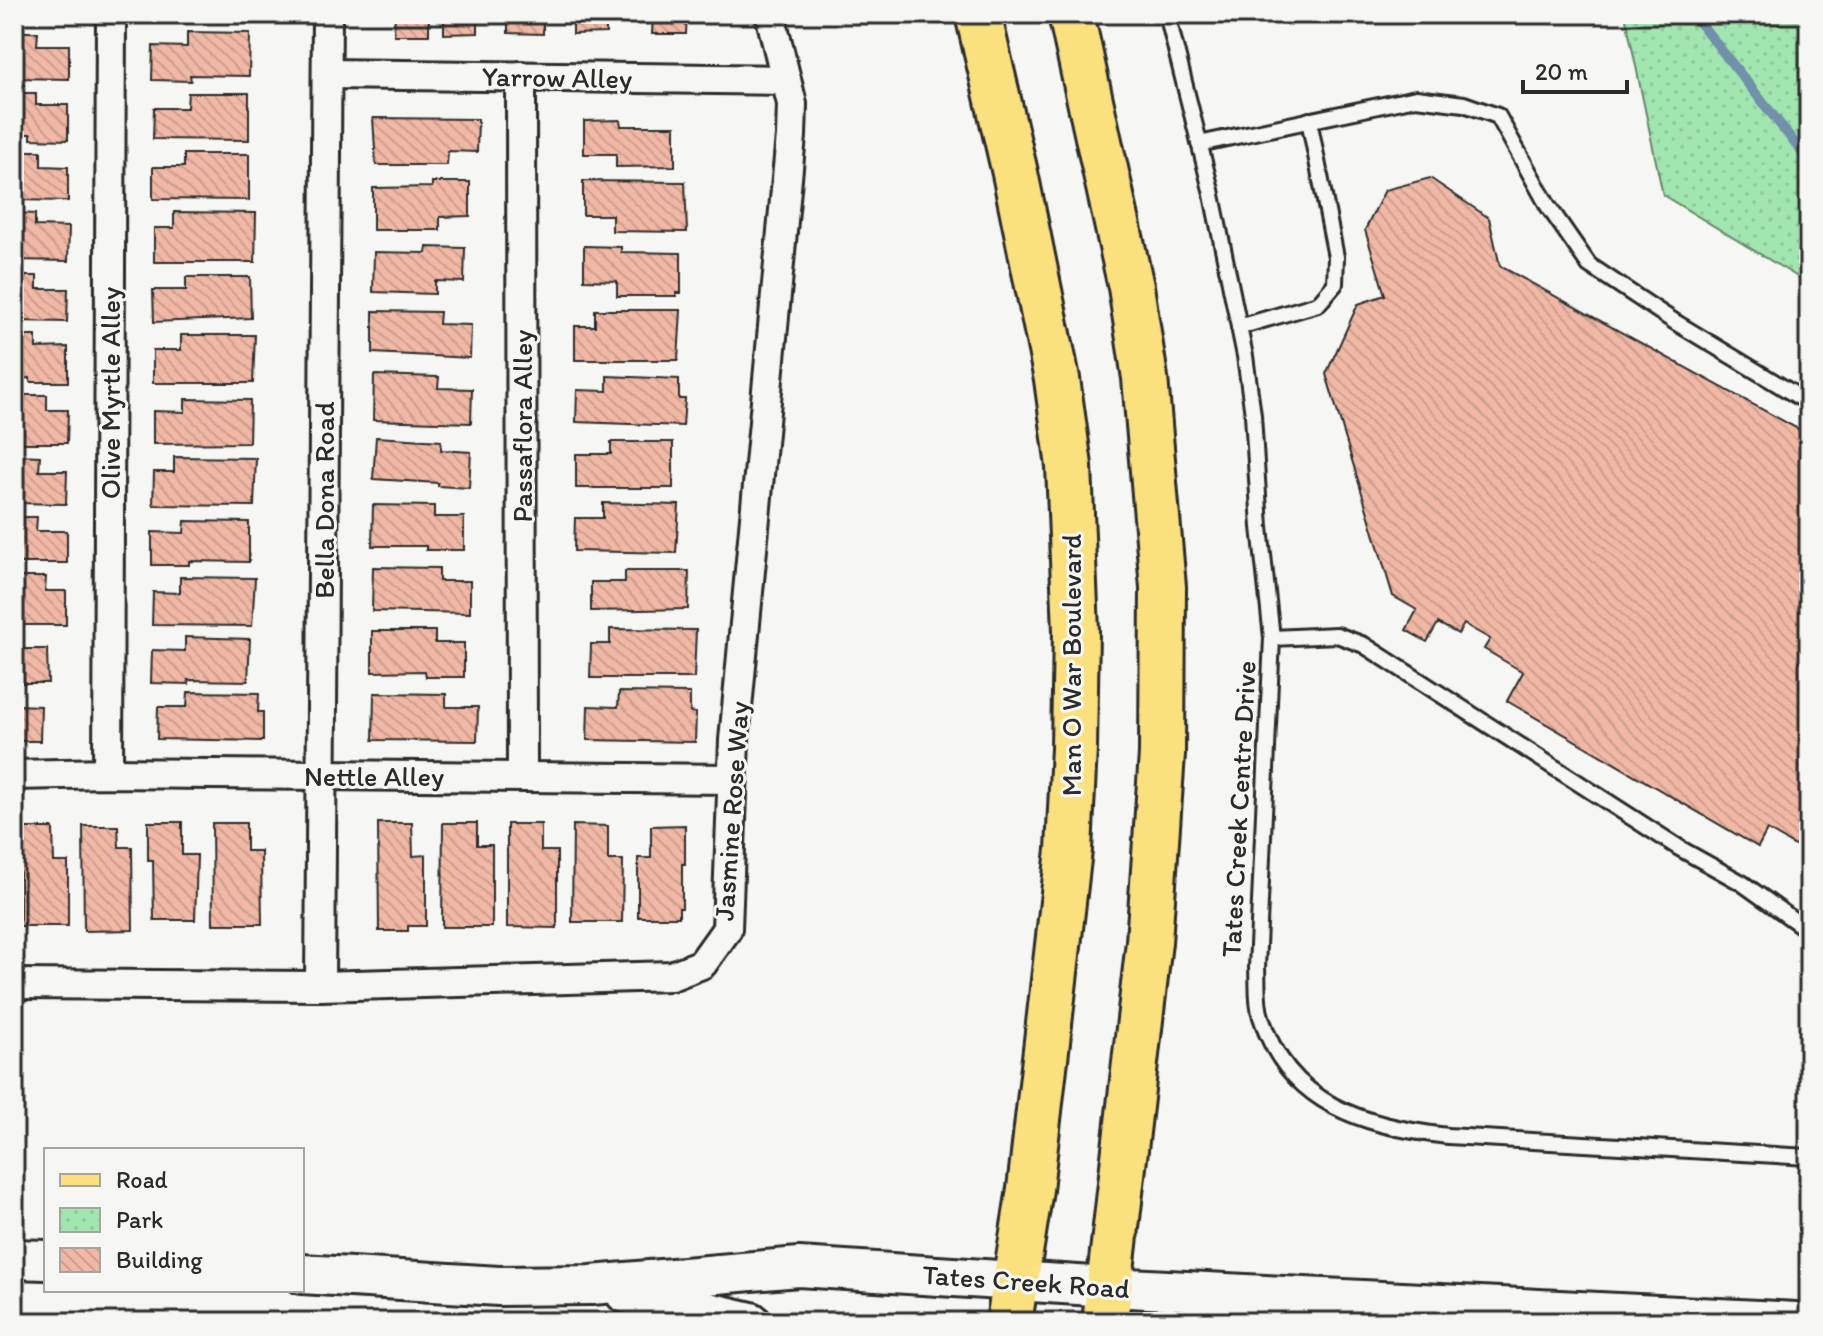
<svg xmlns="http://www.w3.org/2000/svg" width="1823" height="1336" viewBox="0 0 1823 1336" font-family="Itim,sans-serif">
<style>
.park{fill:url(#park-dots);stroke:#66886e;stroke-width:2}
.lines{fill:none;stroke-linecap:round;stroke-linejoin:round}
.stream{stroke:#7190a9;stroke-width:10}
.building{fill:url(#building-back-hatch);stroke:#2b2b2b;stroke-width:2}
.service-casing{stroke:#2b2b2b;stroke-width:20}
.minor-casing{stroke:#2b2b2b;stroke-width:34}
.secondary-casing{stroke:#2b2b2b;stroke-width:44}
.primary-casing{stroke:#2b2b2b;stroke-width:50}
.service{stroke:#f6f6f2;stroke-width:14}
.minor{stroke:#f6f6f2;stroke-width:28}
.secondary{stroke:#f6f6f2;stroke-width:38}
.primary{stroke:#fbe080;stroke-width:44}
.labels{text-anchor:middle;stroke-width:6;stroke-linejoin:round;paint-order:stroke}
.street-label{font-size:28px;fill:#2b2b2b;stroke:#f6f6f2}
</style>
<defs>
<pattern id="park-dots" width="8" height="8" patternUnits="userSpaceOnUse" patternTransform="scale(2)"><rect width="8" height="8" fill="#a1e5b0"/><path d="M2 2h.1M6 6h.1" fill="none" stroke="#8bc598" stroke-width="1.8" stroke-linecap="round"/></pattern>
<pattern id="building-back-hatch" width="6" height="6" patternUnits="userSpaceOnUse" patternTransform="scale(2)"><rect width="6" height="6" fill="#f0b8a5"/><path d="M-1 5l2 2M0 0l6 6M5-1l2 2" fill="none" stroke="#ce9e8e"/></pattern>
</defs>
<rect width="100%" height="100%" fill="#f6f6f2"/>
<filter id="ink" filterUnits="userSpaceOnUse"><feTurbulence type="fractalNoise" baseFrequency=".0125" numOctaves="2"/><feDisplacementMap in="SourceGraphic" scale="16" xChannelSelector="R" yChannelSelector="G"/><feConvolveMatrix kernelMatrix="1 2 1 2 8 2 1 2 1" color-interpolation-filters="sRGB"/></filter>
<g filter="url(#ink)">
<polygon class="park" points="1625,14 1809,14 1809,284 1663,195"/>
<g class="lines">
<polyline class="stream" points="1693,14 1809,161"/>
</g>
<g class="building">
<polygon points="154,14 255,14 255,22 154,21"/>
<polygon points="395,14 429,14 429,35 394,35"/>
<polygon points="444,14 478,14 478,33 444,34"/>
<polygon points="508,14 543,14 543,34 508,33"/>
<polygon points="573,14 606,14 606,33 573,34"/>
<polygon points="653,14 687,14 686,34 652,34"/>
<polygon points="14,32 38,32 37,45 69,45 69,79 14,78"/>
<polygon points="187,32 250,33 249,76 190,75 191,81 152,80 153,46 187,47"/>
<polygon points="14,93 36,93 36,105 68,105 68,140 31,139 31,134 14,134"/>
<polygon points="188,93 249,93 249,140 153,139 154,108 187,108"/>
<polygon points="373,118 478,119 477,152 448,151 447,165 376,165"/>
<polygon points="620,120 621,126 675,126 675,166 616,167 616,154 584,154 584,121"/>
<polygon points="14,151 41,151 41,166 68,167 68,201 14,200"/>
<polygon points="184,154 249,154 249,200 153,199 153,167 184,167"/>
<polygon points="1430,178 1489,218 1500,266 1809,435 1809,854 1767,830 1758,847 1507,701 1523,672 1484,649 1490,639 1464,624 1458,634 1438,623 1427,642 1406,630 1417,610 1393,596 1326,374 1358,304 1385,295 1365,230 1385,190"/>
<polygon points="583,181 685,182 687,232 612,231 612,215 583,215"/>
<polygon points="432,182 470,182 470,216 440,217 440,230 373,230 373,188 432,187"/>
<polygon points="174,212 256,213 255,262 154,262 154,228 174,228"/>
<polygon points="14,213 35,214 35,226 69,227 68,261 14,260"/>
<polygon points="584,246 621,247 621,252 681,253 681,293 676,293 676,296 617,296 617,281 584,280"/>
<polygon points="427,247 465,248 464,282 435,281 435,294 373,292 374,252 426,253"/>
<polygon points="14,276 37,276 37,289 68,289 67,322 14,321"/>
<polygon points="186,277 250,277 251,318 154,322 153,290 186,290"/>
<polygon points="595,310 681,310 678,360 575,360 575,326 595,326"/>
<polygon points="373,311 440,312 439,324 471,325 470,358 373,353"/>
<polygon points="181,335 255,335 253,383 153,383 153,350 181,350"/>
<polygon points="14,336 36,336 36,348 68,347 68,382 30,382 30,378 14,379"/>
<polygon points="374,375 439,377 438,388 472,389 471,423 373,420"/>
<polygon points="607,376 679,379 679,399 685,399 683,426 576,422 577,390 607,391"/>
<polygon points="14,395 47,395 47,410 68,410 67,443 14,443"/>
<polygon points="185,399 250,400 249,443 153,444 153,411 185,412"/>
<polygon points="376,437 441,441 441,450 471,452 469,488 438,486 438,483 373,479"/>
<polygon points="611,442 673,442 673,488 576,488 576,454 611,454"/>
<polygon points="14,455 40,456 39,471 67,471 66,504 14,503"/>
<polygon points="174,457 256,458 254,506 153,505 154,472 174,472"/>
<polygon points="603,503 679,505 676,553 574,551 575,518 603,518"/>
<polygon points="373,505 434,506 434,517 464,517 464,550 426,550 426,546 372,546"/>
<polygon points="14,517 37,517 36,531 67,531 67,563 14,563"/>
<polygon points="185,521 249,522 249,562 189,561 189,565 152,565 152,532 184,533"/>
<polygon points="373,567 439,568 439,581 470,581 470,613 372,611"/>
<polygon points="625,571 689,571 688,609 591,611 591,582 625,582"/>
<polygon points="14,577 46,577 45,591 66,591 66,625 14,625"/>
<polygon points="180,577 255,578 252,626 152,625 153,592 180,593"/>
<polygon points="610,629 696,630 694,678 590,678 591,644 610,644"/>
<polygon points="372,631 435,631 435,643 464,643 464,677 426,677 425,671 372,672"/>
<polygon points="14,637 15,649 47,649 48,683 14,683"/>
<polygon points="185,637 250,639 248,681 188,680 189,684 151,683 152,650 185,651"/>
<polygon points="188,692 259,693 258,712 263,712 263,741 157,739 158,707 187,707"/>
<polygon points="619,692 690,693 690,712 696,713 695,742 587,740 588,706 618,707"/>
<polygon points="374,693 446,694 446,707 478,707 477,741 373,740"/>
<polygon points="14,705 41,706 40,741 14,741"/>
<polygon points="148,822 182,822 182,855 197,855 195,920 154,920 153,860 148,860"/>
<polygon points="212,823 246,823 246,851 261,851 262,924 213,924"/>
<polygon points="378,823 412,823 413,856 426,855 426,926 408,926 408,931 379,931"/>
<polygon points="443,823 477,823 477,845 492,845 492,927 442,927"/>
<polygon points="507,824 541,824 541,851 557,851 557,928 507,927"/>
<polygon points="573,825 608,826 608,860 623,860 622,922 572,922"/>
<polygon points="685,825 685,864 682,864 682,908 679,908 679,917 638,917 638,858 651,858 651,826"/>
<polygon points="83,826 118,826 119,847 132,847 133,930 84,931"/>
<polygon points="20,828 53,828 54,862 68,862 68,926 20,926"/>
</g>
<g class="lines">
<g class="service-casing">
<g id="service">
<path d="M1167,14l44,176 34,166 8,59 7,112 12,111 -15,330c1,16 -1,34 4,49 27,88 105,110 187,119l361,21"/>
<polyline points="1199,144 1416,98 1464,104 1498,116 1548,206 1589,265 1675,322 1809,403"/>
<polyline points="1239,327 1318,304 1335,284 1336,257 1309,120"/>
<polyline points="1272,638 1337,635 1364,645 1681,849 1742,883 1809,931"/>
</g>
</g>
<g class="minor-casing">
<g id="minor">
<polyline points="327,74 786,80"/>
<polyline points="521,76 522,775"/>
<polyline points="108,773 111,14"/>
<polyline points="14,775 108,773 733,779"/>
<polyline points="14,984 320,986 671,976 702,964 727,929 734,740 791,136 792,104 770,14"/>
<polyline points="320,986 327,14"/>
</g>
</g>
<g class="secondary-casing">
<g id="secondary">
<polyline points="14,1259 46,1260"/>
<polyline points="302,1274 499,1286 591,1285 799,1267 1109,1287 1796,1322"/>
<polyline points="625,1293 751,1322"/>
</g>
</g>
<g class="primary-casing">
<g id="primary">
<polyline points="978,14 1015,173 1057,379 1069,466 1076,631 1074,748 1069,850 1030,1189 1009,1322"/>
<polyline points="1071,14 1131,287 1145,378 1163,587 1162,754 1149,942 1105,1322"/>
</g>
</g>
<use href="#service" class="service"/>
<use href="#minor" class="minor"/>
<use href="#secondary" class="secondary"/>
<use href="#primary" class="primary"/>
</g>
</g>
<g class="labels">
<g class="street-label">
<text transform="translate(557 77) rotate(1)" y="10">Yarrow Alley</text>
<text transform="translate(110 393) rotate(-90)" y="10">Olive Myrtle Alley</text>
<text transform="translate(522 426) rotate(-90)" y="10">Passaflora Alley</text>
<text transform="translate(324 500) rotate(-90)" y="10">Bella Dona Road</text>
<text transform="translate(1071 665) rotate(-90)" y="10">Man O War Boulevard</text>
<text x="374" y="786">Nettle Alley</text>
<text transform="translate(1238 809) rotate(-87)" y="10">Tates Creek Centre Drive</text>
<text transform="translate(731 811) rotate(-86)" y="10">Jasmine Rose Way</text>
<text transform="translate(1026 1281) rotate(4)" y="10">Tates Creek Road</text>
</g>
</g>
<rect width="1823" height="1336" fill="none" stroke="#f6f6f2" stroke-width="48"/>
<rect x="24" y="24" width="1775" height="1288" fill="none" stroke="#2b2b2b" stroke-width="3" filter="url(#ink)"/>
<rect x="44" y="1148" width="260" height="144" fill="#f6f6f2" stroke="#a5a5a2" stroke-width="2"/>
<rect x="60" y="1174" width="40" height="12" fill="#fbe080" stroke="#a5a5a2" stroke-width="2"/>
<text x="116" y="1188" font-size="24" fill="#2b2b2b">Road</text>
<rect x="60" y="1208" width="40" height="24" fill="url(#park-dots)" stroke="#a5a5a2" stroke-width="2"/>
<text x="116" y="1228" font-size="24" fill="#2b2b2b">Park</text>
<rect x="60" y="1248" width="40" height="24" fill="url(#building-back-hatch)" stroke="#a5a5a2" stroke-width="2"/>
<text x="116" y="1268" font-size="24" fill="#2b2b2b">Building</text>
<path d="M1523 80v12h104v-12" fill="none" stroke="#2b2b2b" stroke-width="4"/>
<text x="1535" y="80" font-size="24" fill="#2b2b2b" stroke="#f6f6f2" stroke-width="6" paint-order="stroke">20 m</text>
</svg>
